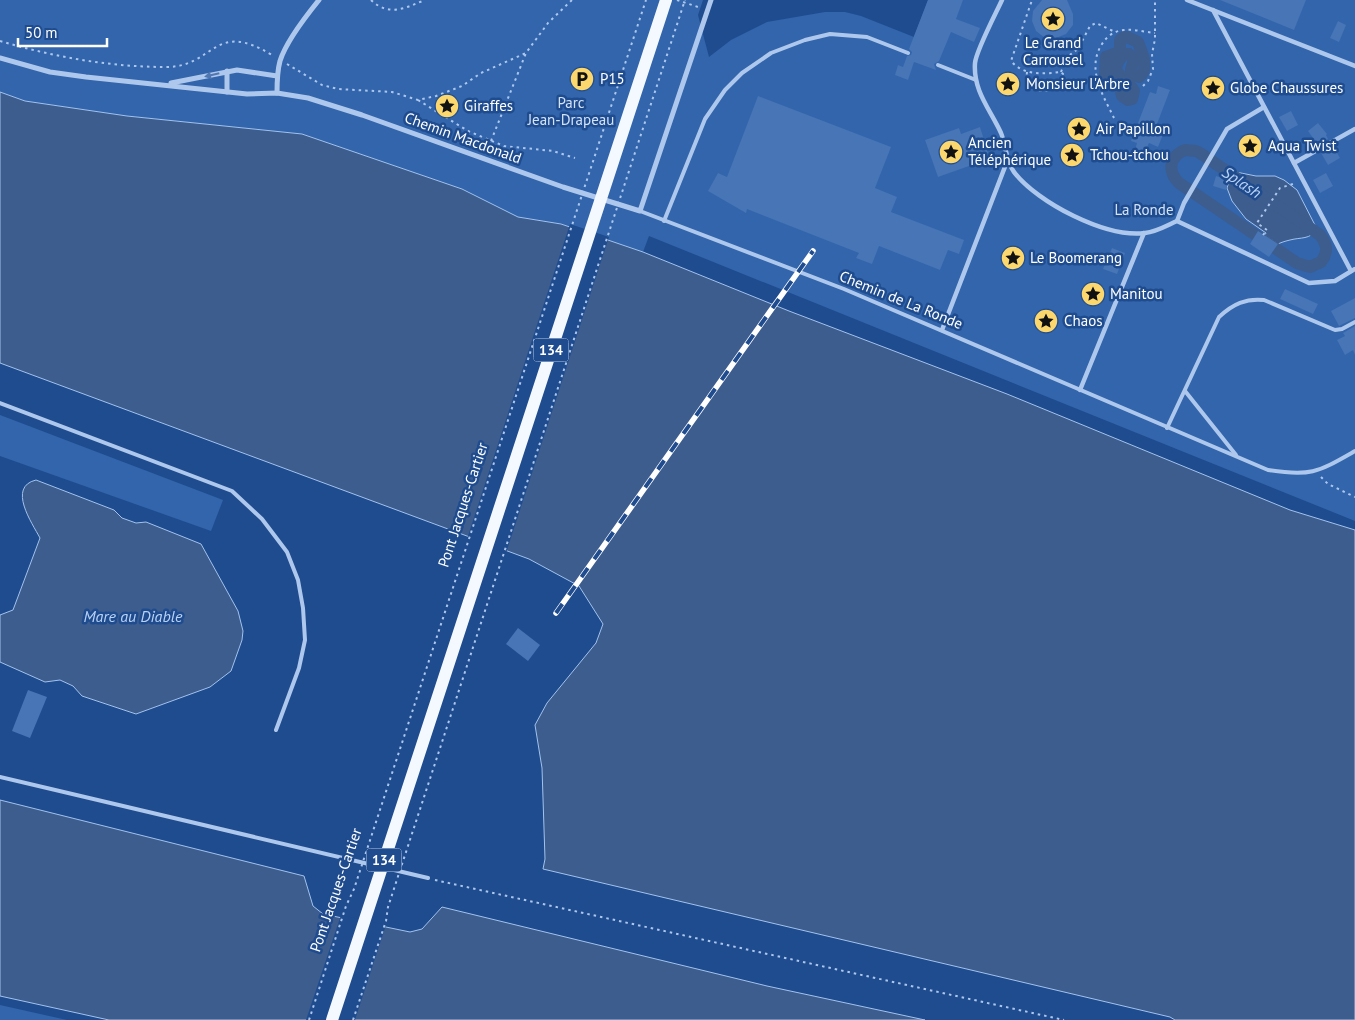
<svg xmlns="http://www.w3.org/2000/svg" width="1355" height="1020" viewBox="0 0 1355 1020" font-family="'PT Sans',sans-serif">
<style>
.green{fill:#3265ac}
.water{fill:#3d5d8e;stroke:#a2c3ee}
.pier{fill:#1f4c8f}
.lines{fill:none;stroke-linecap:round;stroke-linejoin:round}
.canal{stroke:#3d5d8e;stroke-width:12}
.building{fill:#4775b6}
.path{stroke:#aec8ed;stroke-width:2;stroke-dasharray:2.5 4;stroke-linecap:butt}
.service{stroke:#aec8ed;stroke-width:4}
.pedestrian{stroke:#aec8ed;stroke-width:4.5}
.minor{stroke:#aec8ed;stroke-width:5}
.rail-casing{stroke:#fff;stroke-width:5.5}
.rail{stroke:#1f4c8f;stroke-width:4;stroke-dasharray:11;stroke-linecap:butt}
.path-bridge{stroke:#aec8ed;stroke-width:2;stroke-dasharray:2.5 4;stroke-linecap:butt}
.primary-bridge{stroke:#f4f8ff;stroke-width:12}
.oneway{fill:#5177b0}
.labels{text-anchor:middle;stroke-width:5;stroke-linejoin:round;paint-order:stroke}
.shield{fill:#1f4c8f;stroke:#bcc9dd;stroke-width:1}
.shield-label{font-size:14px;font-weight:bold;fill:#fff}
.poi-label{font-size:15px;fill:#fff;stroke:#1f4c8f;text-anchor:start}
.park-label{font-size:15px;fill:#d4e3f9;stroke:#1f4c8f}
.street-label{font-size:15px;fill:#fff;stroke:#1f4c8f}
.water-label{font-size:16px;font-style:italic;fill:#bad2f4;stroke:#1f4c8f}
</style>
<rect width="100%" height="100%" fill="#1f4c8f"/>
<g class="green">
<polygon points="0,0 703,0 698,15 709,57 731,40 767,22 825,12 845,12 861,16 914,37 928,0 1355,0 1355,521 649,236 643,252 561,224 518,217 465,190 302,134 127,116 25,101 0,92"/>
<polygon points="0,415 223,500 211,531 0,456"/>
<polygon points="0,1005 67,1020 0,1020"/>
</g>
<g class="water">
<polygon points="0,92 25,101 127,116 302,134 462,189 518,217 561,224 643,252 789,311 1007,394 1290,510 1355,530 1355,1020 1175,1020 1170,1017 543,869 545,859 542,768 535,725 547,703 596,643 603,624 579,586 529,559 0,363"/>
<path d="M1236,172l20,4h19l9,4 13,10 20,39c-7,11 -16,8 -27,11 -4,1 -8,2 -12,4l-13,-9 1,-2 -20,-14 -14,-18 -5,-13 2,-6z"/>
<path d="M36,480l78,30 8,8 14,5 10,-1 55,22 37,67 5,20 -1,9 -11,31 -21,16 -74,27 -54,-18 -9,-10 -13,-6 -15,2 -45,-20v-47l13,-5 27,-72c-8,-15 -33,-51 -4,-58z"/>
<polygon points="0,800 304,876 313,906 323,914 410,932 422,929 442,907 767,986 925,1020 109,1020 0,996"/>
</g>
<g class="pier">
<polygon points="570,224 609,237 506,553 467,539"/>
<polygon points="341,915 386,925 355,1020 306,1020"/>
</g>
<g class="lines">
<g class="canal">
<path d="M1124,37h3l11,5c4,11 12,27 1,35l-6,-3 -2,-4 3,-11 -5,-5h-5c-18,20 0,20 10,37l-2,8 -4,1 -6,-4 -3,-13 -14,-10 1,-16 11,-4 3,-4v-9z"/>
<path d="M1185,150l11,1 4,2 120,82c8,10 8,18 1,27l-11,5 -13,-4 -118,-80c-11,-11 -11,-26 6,-33z"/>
</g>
</g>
<g class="building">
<polygon points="928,0 963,0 956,19 980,28 974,42 951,32 939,61 934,64 936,70 914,62 908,80 895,75 898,65 903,67 907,56 911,55 912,52 909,49"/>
<polygon points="1042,0 1067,0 1073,14 1073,25 1066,34 1056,38 1045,38 1036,31 1032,21 1033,11"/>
<polygon points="1220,0 1306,0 1294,30"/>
<polygon points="1338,21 1346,25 1339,42 1330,38"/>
<polygon points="1158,86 1170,90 1157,124 1166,127 1158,147 1149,143 1143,157 1134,153 1137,143 1131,141 1150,92 1156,94"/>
<polygon points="758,96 891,147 875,188 897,197 891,212 964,240 959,254 948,250 940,270 879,246 872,264 856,258 859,253 747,209 746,213 708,191 718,173 727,177"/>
<polygon points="1291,111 1298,125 1287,131 1279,117"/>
<polygon points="1318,123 1327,134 1326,135 1328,139 1318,145 1308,131"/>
<polygon points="980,127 988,153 970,159 972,165 938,177 925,140 959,128 961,134"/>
<polygon points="1333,146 1340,158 1328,165 1321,153"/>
<polygon points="1326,173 1333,186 1320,193 1313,180"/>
<polygon points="1216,176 1229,180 1226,190 1213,186"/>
<polygon points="1258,231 1278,244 1269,257 1250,244"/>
<polygon points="1112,248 1125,253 1117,274 1103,269"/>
<polygon points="1285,289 1318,304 1313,314 1280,299"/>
<polygon points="1355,298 1355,318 1339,326 1331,311"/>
<polygon points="1355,326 1355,355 1353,350 1345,355 1337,340 1345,336 1343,333"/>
<polygon points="518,628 540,645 528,661 506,644"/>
<polygon points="28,690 47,697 30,738 12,731"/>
</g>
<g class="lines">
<g class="path">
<path d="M371,0c18,17 34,8 54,0"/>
<polyline points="677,0 701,8"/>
<path d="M0,41c54,16 110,26 166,26 49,0 47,-48 106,-12"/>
<polyline points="287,64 322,85 338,89 392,92 418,100 436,96 462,86 481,73 526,53 548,23 572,0"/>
<path d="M1027,72l-1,10c8,10 20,11 32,5l5,-13 -2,-2c-18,2 -37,4 -50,-11l21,-61"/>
<polyline points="1061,72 1067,57 1078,49 1090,26 1096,23 1115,32"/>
<polyline points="1143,86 1148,81 1153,69 1152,54 1155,39 1155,0"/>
<polyline points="418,100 468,131 504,146 553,151 575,158"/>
<path d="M1114,118c-11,-23 -28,-49 -12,-74 5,-8 12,-13 22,-14 10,-1 21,2 31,3"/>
<polyline points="491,141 526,53"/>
<polyline points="1263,235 1267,230 1257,223 1280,188 1296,183"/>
<polyline points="1321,477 1328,484 1355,497"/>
<polyline points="435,880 1064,1020"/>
</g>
<g class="service">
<polyline points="938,65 976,80"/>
<path d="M640,211l204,78 424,181c43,7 50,2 87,-19"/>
<polyline points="664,221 705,119 725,90 742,73 771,53 805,40 830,34 867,37 908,53"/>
<polyline points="1185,391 1236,455"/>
<polyline points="0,403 232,491 262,519 287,552 298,580 303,608 305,640 299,668 276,730"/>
<path d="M1167,428l52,-111c14,-13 27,-19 45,-17l71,30 7,-1 13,-7"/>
<polyline points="0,777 428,878"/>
</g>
<g class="pedestrian">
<path d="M1002,0c-6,13 -26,51 -27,63 -2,28 15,46 26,70 5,12 5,29 13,39 24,31 92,66 131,61 11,-1 21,-7 32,-12l132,62 26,-2 20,-12"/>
<polyline points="1187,0 1355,66"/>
<polyline points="1213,10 1351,271"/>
<polyline points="1294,163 1355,129"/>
<polyline points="1177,221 1184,203 1227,129 1264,107"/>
<polyline points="942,330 1008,159"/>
<polyline points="1080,390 1144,233"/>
</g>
<g class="minor">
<polyline points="0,58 50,72 86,77 247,94 277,93 308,98 362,115 563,187 640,211 711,0"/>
<polyline points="227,71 227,92"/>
<polyline points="171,83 237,70 277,76"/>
<path d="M277,93c0,-11 0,-21 3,-32 6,-19 26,-45 39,-61"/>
</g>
<g class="rail-casing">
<polyline id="rail" points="556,613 813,251"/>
</g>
<use href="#rail" class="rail"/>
<g class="path-bridge">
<polyline points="309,1020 346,906 354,889 646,0"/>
<polyline points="353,1020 386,921 388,907 685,0"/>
</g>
<polyline class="primary-bridge" points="332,1020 666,0"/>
</g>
<defs><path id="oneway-solid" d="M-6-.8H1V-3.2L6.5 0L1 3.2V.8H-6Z" transform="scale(1.25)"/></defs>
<use class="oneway" href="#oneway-solid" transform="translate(212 75) rotate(167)"/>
<defs>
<g id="sight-disc" transform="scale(1.25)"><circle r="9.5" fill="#fbd76e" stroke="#1f4c8f"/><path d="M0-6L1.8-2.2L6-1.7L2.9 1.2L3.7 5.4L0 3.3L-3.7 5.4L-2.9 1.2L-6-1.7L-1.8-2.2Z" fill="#111"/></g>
<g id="parking-disc" transform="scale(1.25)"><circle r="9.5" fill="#fbd76e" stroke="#1f4c8f"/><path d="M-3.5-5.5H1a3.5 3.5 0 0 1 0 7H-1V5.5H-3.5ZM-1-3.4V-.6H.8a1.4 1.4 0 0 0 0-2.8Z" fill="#111"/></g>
</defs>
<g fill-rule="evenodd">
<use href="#sight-disc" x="1053" y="19"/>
<use href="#parking-disc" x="582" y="79"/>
<use href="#sight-disc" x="1008" y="84"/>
<use href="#sight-disc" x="1213" y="88"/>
<use href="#sight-disc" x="447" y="106"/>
<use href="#sight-disc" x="1079" y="129"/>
<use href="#sight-disc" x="1250" y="146"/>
<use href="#sight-disc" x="951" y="152"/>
<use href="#sight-disc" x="1072" y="155"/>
<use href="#sight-disc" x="1013" y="258"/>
<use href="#sight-disc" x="1093" y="294"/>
<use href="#sight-disc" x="1046" y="321"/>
</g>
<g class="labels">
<g class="shield">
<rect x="533.5" y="338.5" width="35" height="23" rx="4"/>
<rect x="366.5" y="848.5" width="35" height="23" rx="4"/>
</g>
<g class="shield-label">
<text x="551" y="355">134</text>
<text x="384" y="865">134</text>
</g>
<g class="poi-label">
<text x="1053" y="48" text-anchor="middle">Le Grand<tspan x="1053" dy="17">Carrousel</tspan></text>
<text x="600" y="84">P15</text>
<text x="1026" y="89">Monsieur l'Arbre</text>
<text x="1230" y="93">Globe Chaussures</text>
<text x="464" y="111">Giraffes</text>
<text x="1096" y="134">Air Papillon</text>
<text x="968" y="148">Ancien<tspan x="968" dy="17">Téléphérique</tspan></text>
<text x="1268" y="151">Aqua Twist</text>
<text x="1090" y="160">Tchou-tchou</text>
<text x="1030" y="263">Le Boomerang</text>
<text x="1110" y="299">Manitou</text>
<text x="1064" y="326">Chaos</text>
</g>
<g class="park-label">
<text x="571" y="108">Parc<tspan x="571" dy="17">Jean-Drapeau</tspan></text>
<text x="1144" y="215">La Ronde</text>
</g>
<g class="street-label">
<text transform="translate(463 138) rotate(20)" y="5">Chemin Macdonald</text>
<text transform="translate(901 300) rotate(22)" y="5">Chemin de La Ronde</text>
<text transform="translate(463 505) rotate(-72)" y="5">Pont Jacques-Cartier</text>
<text transform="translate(336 890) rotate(-71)" y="5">Pont Jacques-Cartier</text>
</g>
<g class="water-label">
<text transform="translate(1242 182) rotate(34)" y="6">Splash</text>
<text x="133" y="622">Mare au Diable</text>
</g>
</g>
<path d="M18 38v8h89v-8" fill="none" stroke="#ffffff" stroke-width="2.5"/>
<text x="25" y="38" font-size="15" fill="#ffffff" stroke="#1f4c8f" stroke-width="4" paint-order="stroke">50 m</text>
</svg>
